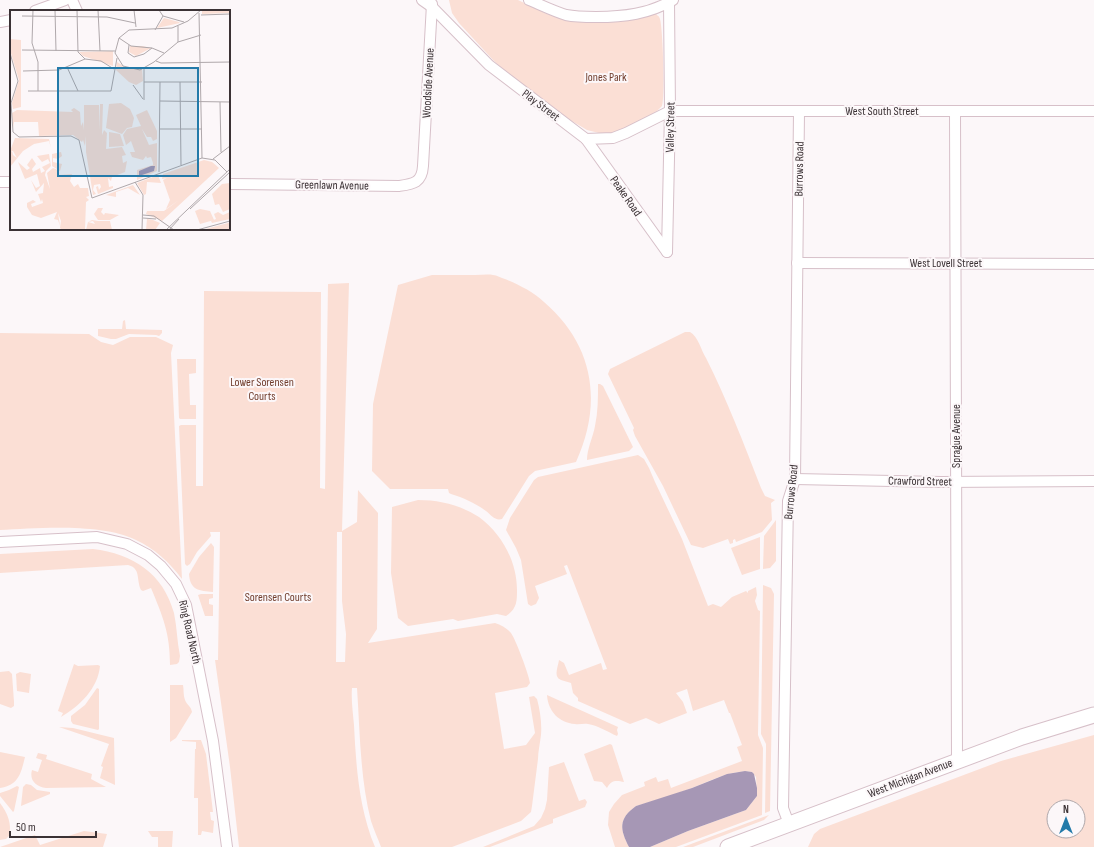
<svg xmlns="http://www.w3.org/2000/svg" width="1094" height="847" viewBox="0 0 1094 847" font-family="'Sofia Sans Condensed',sans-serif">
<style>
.green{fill:#fbdfd5;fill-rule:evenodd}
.water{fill:#a697b5}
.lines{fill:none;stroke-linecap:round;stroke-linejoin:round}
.street-casing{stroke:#d7c0c9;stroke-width:12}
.secondary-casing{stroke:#d7c0c9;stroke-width:17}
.street{stroke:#fff;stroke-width:10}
.secondary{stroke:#fff;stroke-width:15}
.labels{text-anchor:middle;stroke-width:4;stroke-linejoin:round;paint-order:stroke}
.park-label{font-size:12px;fill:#703d2c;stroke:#fcf7f9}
.street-label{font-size:12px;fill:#3b3235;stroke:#fcf7f9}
.inset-road{fill:none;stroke:#afa8ab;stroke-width:1}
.view{fill:#237aa9;fill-opacity:0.15;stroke:#237aa9;stroke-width:2}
.inset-edge{fill:none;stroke:#3b3235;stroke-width:2}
</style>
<rect width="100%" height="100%" fill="#fcf7f9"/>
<g class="green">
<path d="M449,0h69l29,14 31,7 25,1 13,-1 36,-7h4c3,3 3,2 4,5 3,11 5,78 2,87l-5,5 -28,16 -16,6h-14l-12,-3 -22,-13 -55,-41 -16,-15 -35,-38 -7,-10z"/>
<path d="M432,275c14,0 29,0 43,0 6,0 13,-1 18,0 4,0 8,3 12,4 14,6 27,12 39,23 50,43 59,101 32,160l-41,9 -6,5 -27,43c-7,2 -11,-4 -16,-8 -11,-8 -22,-13 -35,-17l-2,-1 -1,-4h-58l-18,-18 1,-67 25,-119z"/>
<path d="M349,283l-7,248 15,-9 1,-32 20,23 -1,116 -9,14 127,-20c6,2 12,5 16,10 5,7 18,42 19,50l-3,4 -32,6 9,56 22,-4 9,-12 -6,-36 5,-1 3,3c3,11 5,24 4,36 -1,8 -3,17 -3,24l-6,47 -1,6 -10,9 -69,26h-71c-3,-8 -7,-17 -10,-26 -11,-43 -11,-89 -14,-133h-5c-1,12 1,25 2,37 2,41 5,84 21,122h-136l-9,-80 -15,-107h3l2,-128h-10l1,4 -14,16 -7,12 -3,2 -2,-2 -6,-138 2,-1h15v61h7l1,-195 117,1 -1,196 5,1 3,-205zM337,532h5v69l4,33 -1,28h-9z"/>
<polygon points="125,320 126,329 162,330 162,333 159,336 156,335 129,334 116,339 111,339 98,336 98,329 122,329 123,321"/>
<path d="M685,332h5c8,4 11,18 16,26 21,42 38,86 55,130l4,8 10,4 -4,3 1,17 -10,12 -26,10 -1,-3 -2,1v3l-3,1 -2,-5 -25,9 -12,-3 -28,-59 -28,-50 -2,-6 1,-2 -26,-54 2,-5z"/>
<path d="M0,333l89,1 12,8 12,3 17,-8h26l17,8 -2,8 11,226c-13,-17 -27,-30 -46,-39 -34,-17 -98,-12 -136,-10z"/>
<polygon points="177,359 196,359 196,373 189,374 190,405 196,405 196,419 180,419 179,418"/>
<path d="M598,384h2l3,2 30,61 -4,4 -42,9c0,-11 6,-23 8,-34 3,-14 3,-28 3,-42z"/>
<path d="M638,455l6,4 5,9 6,14 27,57 26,67 5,-2 8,3 11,-10 14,-6 2,2v-2l8,-4 1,8 -2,6 3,9 2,1 -2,124 5,13 -1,67 -86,32h-26l38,-16 58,-21 11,-14 -1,-19 -4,-5c-21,-3 -41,9 -60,16 -18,7 -37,13 -56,18 -18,13 -16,23 -7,41h-14l-7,-22 1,-13 5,-8 8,-9 23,-9 -1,-4 12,-5 2,5 10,-3 3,9 71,-27 -5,-14 5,-2 -12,-32h-1l-5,-13 -31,11 -6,-22 -11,4 7,9 4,11 -28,11 -13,-6 -16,6 -52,-23v-3l-5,-5 -2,-10c-3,-1 -7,-2 -10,-3 -8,-3 -3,-13 -2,-20l5,3 5,12 32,-12 2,7 4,-1 -40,-104 -3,1 3,8 -32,12 4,12 -3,6 -5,2 -3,-2 -7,-44 -5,-12 -10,-18 4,-12 24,-38 4,-3z"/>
<path d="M418,500c22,0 42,5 61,17 23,17 38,45 38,73 0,11 0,19 -11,26l-9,-2 -39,7 -5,-2 -45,7 -10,-8 -7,-45 1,-66z"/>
<polygon points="776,520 776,561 770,568 763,569 764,536"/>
<polygon points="760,537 760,569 742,575 731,548"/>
<path d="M211,543l3,4 -1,45c-14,-1 -23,-2 -24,-18l10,-17z"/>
<path d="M93,549c40,5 70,24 81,64 3,14 3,29 6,43l-1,6 -2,2 -7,1c0,-32 -7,-48 -19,-77l-8,3 -2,-1c-5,-11 0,-22 -13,-25l-128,8v-19z"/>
<polygon points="763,585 771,588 774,594 770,811 765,813 766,749 766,744 761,734"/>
<polygon points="201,594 213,594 213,598 209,599 209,604 213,605 213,616 205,616 198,595"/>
<path d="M74,664l4,2 20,-1 2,1c-2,22 -20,40 -39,51l2,-4 -5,-2z"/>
<polygon points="9,671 12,674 14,702 14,706 11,708 0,704 0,672"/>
<polygon points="20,672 31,674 29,693 17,691 16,674"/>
<path d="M170,685h13c1,5 0,10 2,15 2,5 6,6 7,12l-16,26 -6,4z"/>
<polygon points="97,688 99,689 99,729 98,730 73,724 71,721 71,716 85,705"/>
<path d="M547,695l71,32 -1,3 1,4 -1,2c-9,-4 -20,-11 -29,-12 -4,-1 -9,1 -13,0 -16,-1 -27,-13 -28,-29z"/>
<polygon points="59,727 73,728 114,738 115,785 100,778 103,767 101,766 109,744"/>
<path d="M1094,735v112h-286l6,-13 6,-5 181,-68zM1054,807h24v24h-24z"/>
<polygon points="182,740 201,740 206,754 213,812 210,812 211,820 214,821 213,833 202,831 201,835 198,835 198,798 194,798 195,749 196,749 196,742 182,741"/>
<path d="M610,744l2,1 12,37c-8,-2 -13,-2 -17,6l-5,-6 -8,-1 -10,-27z"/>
<path d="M0,752l25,5c-4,16 -6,28 -25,31z"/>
<path d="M38,753l9,2 -1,4 46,15 -1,5 15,8 -60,1c-10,-1 -17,-8 -14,-18l6,2 4,-12 -6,-2z"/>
<polygon points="564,762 579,801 585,799 587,802 585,807 553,819 553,823 490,847 483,847 534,826 541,818 545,809 547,800 549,767"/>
<polygon points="26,784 31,785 37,790 50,792 50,794 21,806 23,787"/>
<polygon points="17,786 19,787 14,811 13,812 0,796 0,793 9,790"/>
<path d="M0,803c8,11 12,21 9,33l-3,3 -6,1z"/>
<polygon points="769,815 764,820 693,847 683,847"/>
<polygon points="84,831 107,834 103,847 0,847 35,835 40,845"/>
<polygon points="148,831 173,831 172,847 158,847 158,837 152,837"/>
</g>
<path class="water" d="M745,771l7,1 2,2 3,14v8l-11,14 -58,21 -38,16h-21c-9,-18 -11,-28 7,-41l56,-18 35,-14z"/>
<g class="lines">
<g class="street-casing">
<g id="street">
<polyline points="72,0 77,11"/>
<polyline points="422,0 432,7 489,65 586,139 613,138 626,133 670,111 1094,111"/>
<path d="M529,0c12,5 24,11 37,15 10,2 20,2 30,2 28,0 53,-3 77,-17"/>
<polyline points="35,11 65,0"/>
<polyline points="0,22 11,20"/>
<polyline points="955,111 957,761"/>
<polyline points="586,139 667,252"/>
<polyline points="0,182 11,182"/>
<path d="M229,184l170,2c14,-2 23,-3 24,-20l9,-162"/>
<polyline points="667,252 670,111 669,2"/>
<polyline points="797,263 1094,264"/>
<polyline points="795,479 941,482 1094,481"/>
<polyline points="0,542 97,537 127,544 148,555 161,566 176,584 186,605 213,741 227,847"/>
<polyline points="789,824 783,808 788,501 795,479 799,112"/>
</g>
</g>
<g class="secondary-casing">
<polyline id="secondary" points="728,847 1022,737 1094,715"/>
</g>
<use href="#street" class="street"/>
<use href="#secondary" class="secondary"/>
</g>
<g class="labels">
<g class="park-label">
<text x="606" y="81">Jones Park</text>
<text x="262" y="386">Lower Sorensen<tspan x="262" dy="14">Courts</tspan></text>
<text x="278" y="601">Sorensen Courts</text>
</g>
<g class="street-label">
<text transform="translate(428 83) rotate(-87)" y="4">Woodside Avenue</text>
<text transform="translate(541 105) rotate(37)" y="4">Play Street</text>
<text x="882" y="115">West South Street</text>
<text transform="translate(670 127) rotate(-89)" y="4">Valley Street</text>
<text transform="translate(799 169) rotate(-89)" y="4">Burrows Road</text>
<text transform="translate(332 185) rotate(1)" y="4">Greenlawn Avenue</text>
<text transform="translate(626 196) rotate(55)" y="4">Peake Road</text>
<text x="946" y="267">West Lovell Street</text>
<text transform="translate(956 436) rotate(-90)" y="4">Sprague Avenue</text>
<text transform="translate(920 481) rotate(1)" y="4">Crawford Street</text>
<text transform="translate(791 492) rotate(-84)" y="4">Burrows Road</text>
<text transform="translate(190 632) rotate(77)" y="4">Ring Road North</text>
<text transform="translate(910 778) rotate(-21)" y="4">West Michigan Avenue</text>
</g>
</g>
<g transform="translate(10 10)">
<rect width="220" height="220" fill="#fcf7f9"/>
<path d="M192,0h28v3l-28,1zM154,8l15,4 1,1 -23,5zM0,29l11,1v67l-8,2 -1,-6 7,-23 -9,-30zM120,36h12l9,2 -15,8 -7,-4zM103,41v15l-30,-10 -4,-4zM107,52l11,7h14l1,12 -7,4 -7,-3 -13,-12zM111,93l9,6 4,9 -2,9 -5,1 -5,6 -16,-6 3,-24zM90,94h3l-1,31 2,-5 3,3 -1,16 16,-2 4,8 -4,1 1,7 4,-2 -1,-4 1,4 -2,11 -13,5 -1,4 -3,-3 1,9 4,-1v2l-15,6 -2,-7 2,-1 1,4 2,-3 -1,-3 -6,1 -1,5 3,4 -3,1 -7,-43v-16l-1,10 -2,-6 -1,2 -9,-7 -34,1 -1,-14h-24l-1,6 -1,-15 5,-3 56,2 -2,-2 3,-2 6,4 1,14 2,-4 1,8v-25h15l1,25zM137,100l10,21v8l-4,2 -2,-4h-4l-5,-8 7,16 8,-2v28l-20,9v-10l16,-5v-2l-2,-6 -4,1 -1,-2 -3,4 -11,-3 -2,-5h5l-4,-11 -5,4 -3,-10 4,-6 14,-3 -5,-11zM99,122l11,2 4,12 -15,1zM5,128l34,1 2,9 -2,-7 -15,3 -11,7 -13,16v-15l2,-1 1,4 4,3 -4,-7h-3zM51,142l1,4 -4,3 -5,-1v4l9,2 -2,7 -8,-5v-12zM39,144l2,12 -5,5 -1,4 5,14 -3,-16 6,-5 5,2 1,5 13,-1 -2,7 4,6 4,-3 2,4h8l1,8 -3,1 3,3 -3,2 -1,28h-23l-2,-2 1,-7 -3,-8 2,13 -2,-6 -4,-1 3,-7 -16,6 -9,-3 -5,-8v-4l6,-3 3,2 -5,2 1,3 11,-4 -1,-4 -1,3 -3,-8 5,-1 1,-10 -8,9 -5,-12 5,8 4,-2 -3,-12 -12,5 -7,-17 9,8 3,-2 -3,-3 5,-7 4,6 -4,5 1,3 7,-4 1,5 4,-2 -3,-4 8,-4 -2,-4 -6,3 -5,-6zM194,150l8,2 7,6 -57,53 -16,-7 1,-3h17l15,-11 -13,9 4,-9 -7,-20 4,-2 -5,1 1,-5zM148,165l3,8 -14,-1 -1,12 -2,1 -7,-12zM220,173v26l-7,3 -4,-8 -4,1 -3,-11 10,-10zM123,175l7,10 -12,-7 -12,4v5l-10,-2zM88,198h5l-2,4 3,3 1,-2 14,2 -9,5h-12l-4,-6zM190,199l10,2 4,9 -14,4 -5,-13zM208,202l5,3 7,-3v7l-18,4 -1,-2 5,-2 -2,-5zM137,209l6,1 7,3 -5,7h-9zM82,210l6,1 -2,3 2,-3h12l2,9h-26l2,-8 7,2 -2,-3 -5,1zM220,212v8h-28l26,-7z" fill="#fbdfd5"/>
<path d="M141,156h4l-1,5 -15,5v-5z" fill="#a697b5"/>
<path class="inset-road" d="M23,0l-1,33 6,19v29M45,0l1,41M67,0l1,42 7,7M88,0l2,41M124,0l2,17M149,0l4,6 21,6M191,0l-13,11 -16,7 -43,2 -10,8 -4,15 8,13 17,4 14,-8 24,-20 23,-7M189,3l3,145M191,5l29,-1M12,6l85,1 28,6M145,20l8,-14M109,28l12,8 21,2M168,32v-16M119,35l-1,8 6,4 10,-3 8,-6 12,5M12,40l93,1M0,43l8,28 -7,22 2,29 6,5 52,-1 8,4 13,58 110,-40 13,2 12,12M146,51l5,2 69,-1M57,57l11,24M13,61l36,-1 26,-11 16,2 13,8M134,72h58M170,72l1,83M123,75l10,14M18,81h83l6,-33M134,90v-32M150,91l70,1M210,92l1,50M150,119h42M203,149l17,-13M149,162l1,-90M125,172l8,13 -1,35M180,199l40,-37M133,205l11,1 20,14M133,208l13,1M156,220l64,-61M159,220l10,-11M187,220l33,-9"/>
<path class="view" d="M48,58h140v108h-140z"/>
<rect width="220" height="220" class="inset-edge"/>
</g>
<g transform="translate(1066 819)"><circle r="19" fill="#fcf7f9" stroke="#afa8ab"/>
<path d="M0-3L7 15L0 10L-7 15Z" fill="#237aa9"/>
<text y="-6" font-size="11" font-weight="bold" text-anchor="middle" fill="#3b3235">N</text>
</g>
<path d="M10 831v6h86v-6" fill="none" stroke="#3b3235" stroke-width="2"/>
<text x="16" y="831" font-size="12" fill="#3b3235" stroke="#fcf7f9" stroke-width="3" paint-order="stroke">50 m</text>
</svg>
